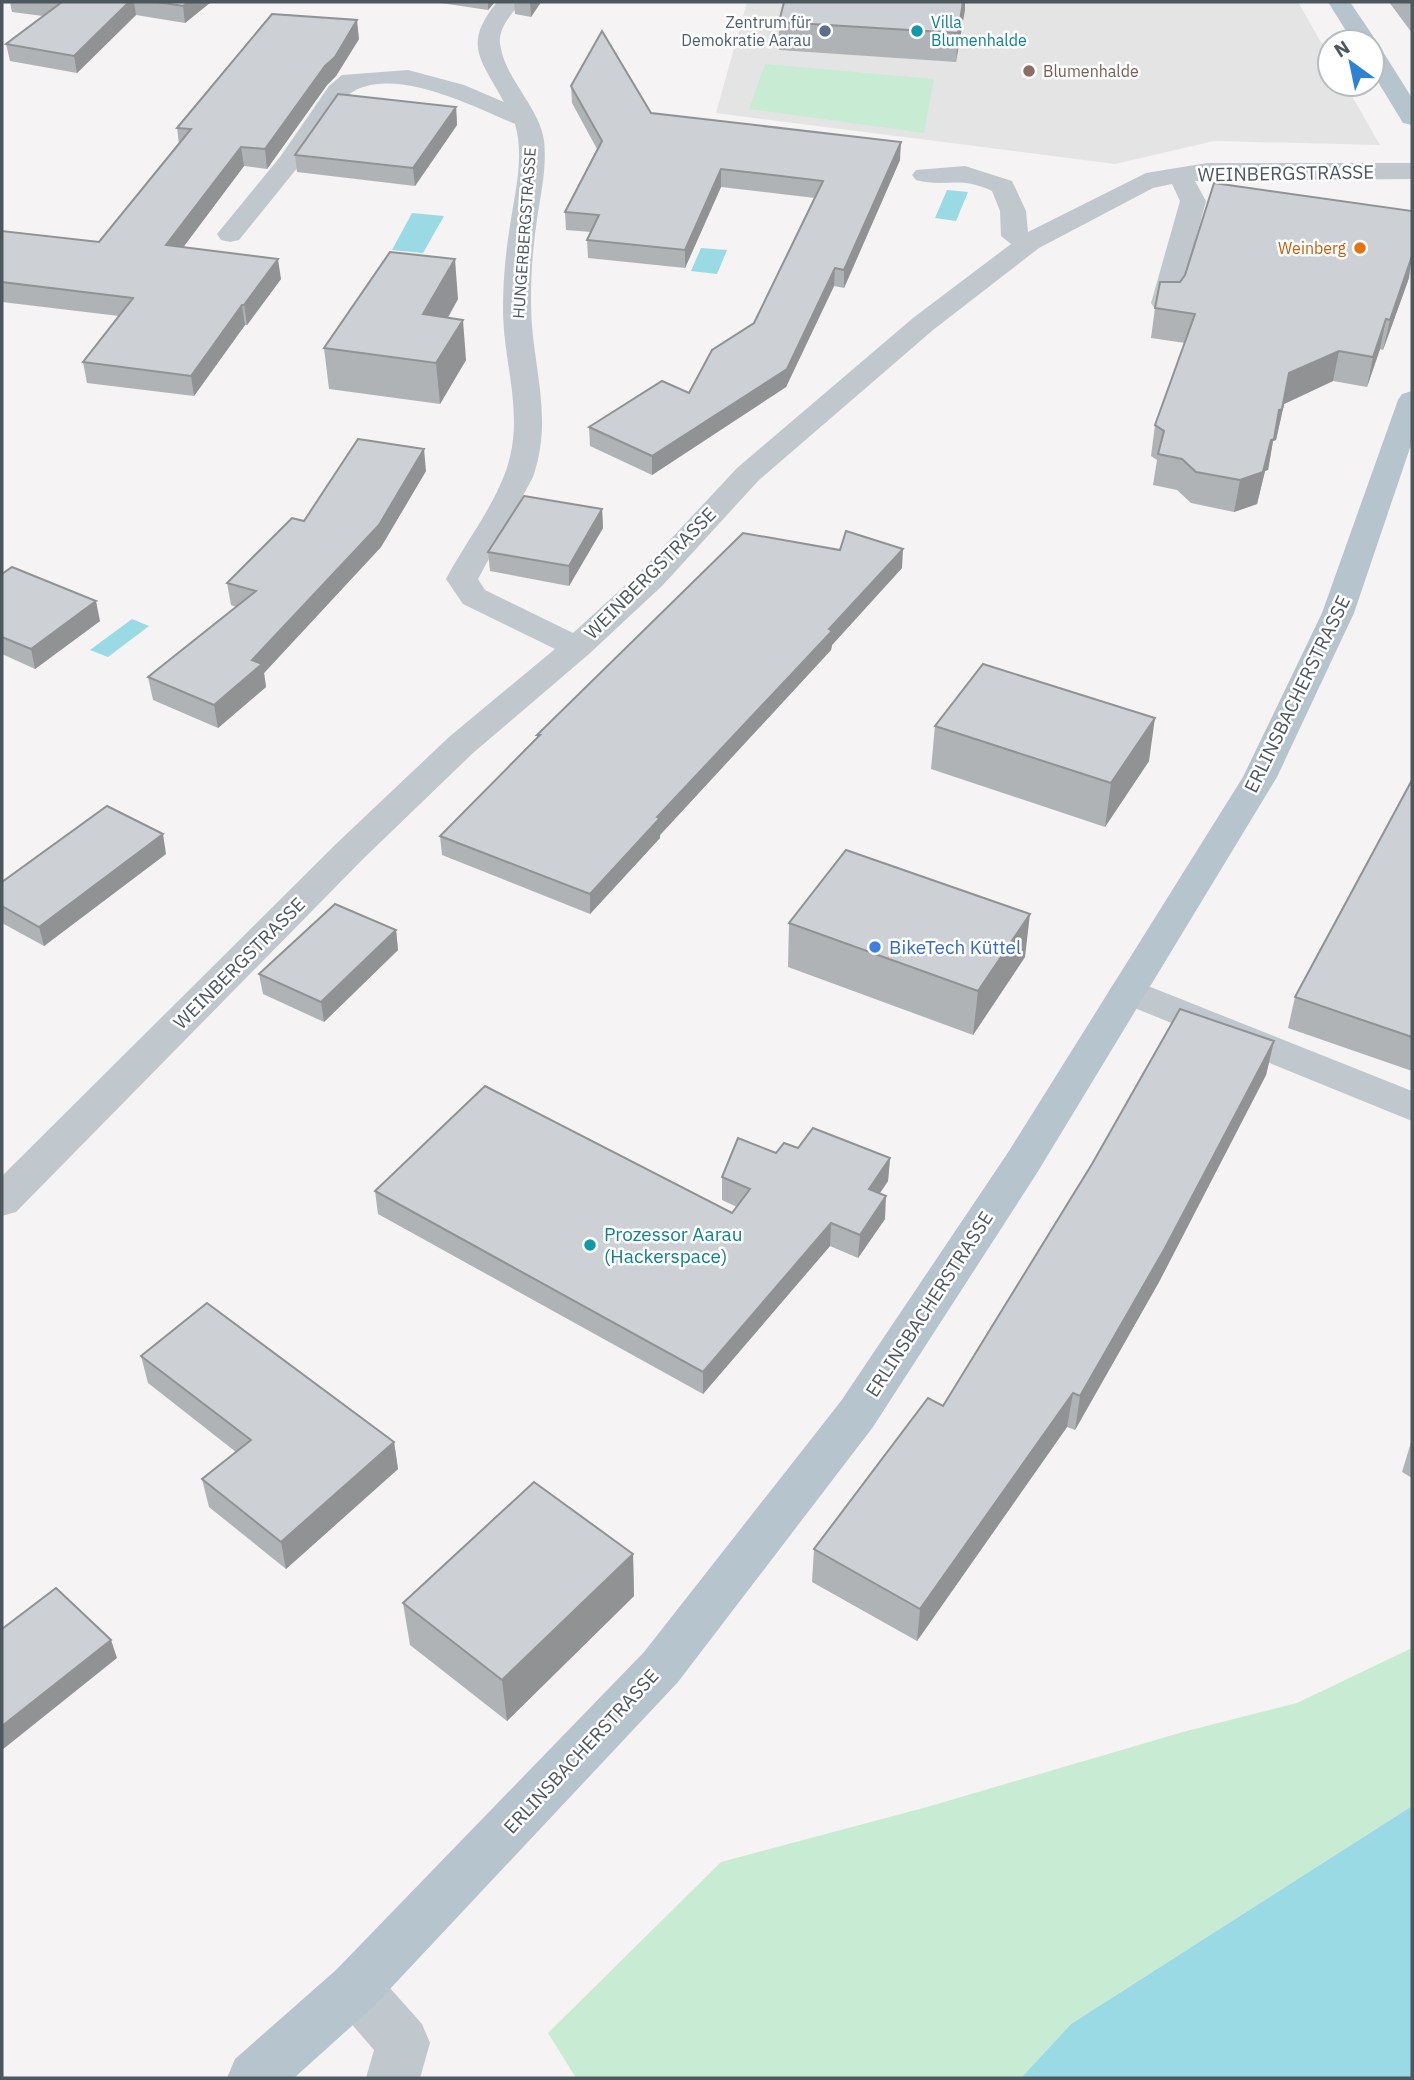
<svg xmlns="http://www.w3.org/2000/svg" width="1414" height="2080" viewBox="0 0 1414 2080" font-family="'IBM Plex Sans',sans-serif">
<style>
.education{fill:#e5e4e4}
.green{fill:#c7ecd3}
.water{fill:#9adae4}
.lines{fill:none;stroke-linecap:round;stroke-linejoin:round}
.minor{fill:#c0c8cd;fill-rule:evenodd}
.major{fill:#b6c4ce;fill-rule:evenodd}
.wall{fill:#b0b3b6}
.shaded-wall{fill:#909294}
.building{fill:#cdd0d4;stroke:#909294;stroke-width:2}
.service-dot{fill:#5c6f8a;stroke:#fff;stroke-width:2.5}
.culture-dot{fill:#0f9aa8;stroke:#fff;stroke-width:2.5}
.education-dot{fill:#8d6e63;stroke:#fff;stroke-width:2.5}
.food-dot{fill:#e8710a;stroke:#fff;stroke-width:2.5}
.shop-dot{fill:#3f7fe0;stroke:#fff;stroke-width:2.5}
.labels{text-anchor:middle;stroke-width:5;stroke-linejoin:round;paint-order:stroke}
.far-service-label{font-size:16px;fill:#4e5e75;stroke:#fff;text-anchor:end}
.far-culture-label{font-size:16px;fill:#0d838f;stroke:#fff;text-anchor:start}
.far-education-label{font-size:16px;fill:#785e54;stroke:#fff;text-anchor:start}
.far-street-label{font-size:16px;fill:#4c575e;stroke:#fff}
.far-food-label{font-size:16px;fill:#c56008;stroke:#fff;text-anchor:end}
.street-label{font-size:19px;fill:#4c575e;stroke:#fff}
.shop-label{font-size:19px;fill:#366cbe;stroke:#fff;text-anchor:start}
.culture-label{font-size:19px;fill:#0d838f;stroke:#fff;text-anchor:start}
</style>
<rect width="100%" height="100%" fill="#f5f3f3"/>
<polygon class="education" points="747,2 1298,2 1330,58 1330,84 1345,84 1380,145 1214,141 1115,164 716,113"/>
<g class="green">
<polygon points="765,64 934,79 924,133 749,109"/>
<polygon points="1412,1648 1412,1806 1071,2024 1021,2078 576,2078 548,2033 721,1862 927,1807 1183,1732 1297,1703"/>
</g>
<g class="water">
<polygon points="947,190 968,192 956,221 935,218"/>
<polygon points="412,213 444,216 423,253 392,250"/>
<polygon points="701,248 727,250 717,274 691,271"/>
<polygon points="132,619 149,626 108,657 90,650"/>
<polygon points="1412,1806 1412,2078 1021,2078 1071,2024"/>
</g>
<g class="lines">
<g class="minor">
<path d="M497,2h23c-8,13 -22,25 -20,42 5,35 38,61 44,96 3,26 -3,53 -7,79 -4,27 -6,53 -6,80 -1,63 24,115 2,178l-55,102 7,11 88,43 68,-62 96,-103 176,-150 98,-74 -10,-8 -1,-25 -8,-20c-33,-16 -47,-3 -76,-11l-4,-5 4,-5 49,-4 47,15 14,30 2,21 118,-59 61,-10h205v16l-217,2 11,20 -27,102 -4,6 -10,2 -10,-2 -4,-6 29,-102 -8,-17 -19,4 -114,60 -106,82 -174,150 -96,105 -74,69 -116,99 -110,106 -347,353 -14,4v-40l335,-333 112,-106 106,-88 -92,-45 -17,-25c21,-40 53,-78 64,-122 12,-50 -7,-98 -7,-148 0,-30 3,-61 8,-90 5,-31 13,-64 4,-95 -42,-18 -128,-62 -168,-28l-49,71 -59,73 -9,2 -9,-2 -4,-6 63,-77 49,-71 13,-11 66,-5 56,15 40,17c-23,-43 -42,-57 -7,-100z"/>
<polygon points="1128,978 1412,1091 1412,1121 1115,1000 1109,991 1115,982"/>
<polygon points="355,1962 374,1970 422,2024 430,2043 420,2078 366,2078 374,2050 336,2006 329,1988 336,1970"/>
</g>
<g class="major">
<polygon points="1328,2 1350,2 1377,42 1374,45 1380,47 1412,98 1412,125 1403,123 1372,72 1372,42 1353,42"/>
<polygon points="1412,391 1412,442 1354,613 1277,777 1037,1173 873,1427 678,1682 374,2006 294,2078 227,2078 235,2059 336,1970 644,1652 841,1401 1009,1151 1243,777 1322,613 1398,400 1402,394"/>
</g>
</g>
<g class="wall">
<polygon points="10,2 211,2 185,23 136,15 77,73 10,61 6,44 43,16 12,12"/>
<polygon points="434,2 495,2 488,10"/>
<polygon points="514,2 541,2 531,17 515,14"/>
<polygon points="965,2 956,62 779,50 779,22"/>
<polygon points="1389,2 1412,2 1412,33"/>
<polygon points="359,39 336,76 327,85 267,169 244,166 183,247 281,279 247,325 245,325 194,396 87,383 83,362 119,316 2,302 2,231 99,242 179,144 177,128"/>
<polygon points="571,86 651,113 900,160 844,288 834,286 786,387 652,475 590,446 589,427 689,393 754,323 815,198 721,187 685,268 588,258 587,240 591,232 566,230 565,212 597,149 572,103"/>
<polygon points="456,107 457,125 415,186 297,172 295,155"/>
<polygon points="1409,278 1383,350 1380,349 1367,387 1333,381 1284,404 1276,440 1273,441 1268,470 1265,471 1257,504 1234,512 1191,503 1177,490 1153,485 1157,460 1151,456 1155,425 1185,343 1151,338 1155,308"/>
<polygon points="458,299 448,318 466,360 440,404 329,389 324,348"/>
<polygon points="426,471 381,547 264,673 266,687 218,728 153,700 148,677 236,607 231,605 227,583 304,521"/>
<polygon points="602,509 603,528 569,586 490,571 488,552"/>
<polygon points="902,568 832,645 831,650 660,835 660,838 590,914 442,855 440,836 537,737 537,735"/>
<polygon points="2,574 100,621 35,669 2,654"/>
<polygon points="935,726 1149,761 1105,827 931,769"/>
<polygon points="1412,780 1412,1071 1288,1028 1295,997"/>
<polygon points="166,854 44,946 2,923 2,882"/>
<polygon points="789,923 1025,957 973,1035 788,967"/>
<polygon points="396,930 398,950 324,1022 263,994 259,974"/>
<polygon points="1274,1041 1266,1075 1159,1282 1075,1430 1067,1427 917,1641 812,1582 814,1549"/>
<polygon points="798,1148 890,1158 888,1181 880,1193 885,1219 858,1258 830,1246 703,1394 378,1214 375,1191 732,1213 737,1207 722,1200 722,1177 776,1153"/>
<polygon points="141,1356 394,1442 398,1469 286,1569 209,1507 202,1479 236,1452 148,1383"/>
<polygon points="1412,1439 1412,1478 1402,1472"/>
<polygon points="633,1554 634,1596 507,1721 410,1645 403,1603"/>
</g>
<g class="shaded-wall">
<polygon points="129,2 134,2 136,15 77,73 74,56"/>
<polygon points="188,2 211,2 185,23 183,6"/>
<polygon points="488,2 495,2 488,10"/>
<polygon points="530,2 541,2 531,17"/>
<polygon points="963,2 965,2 965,10 956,62 958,33"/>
<polygon points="357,20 359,39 336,76 327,85 267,169 265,149"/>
<polygon points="456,107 457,125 415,186 413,168"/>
<polygon points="901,142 900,160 844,288 844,270"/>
<polygon points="241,147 244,166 170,265 166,245"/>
<polygon points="721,169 721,187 685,268 685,250"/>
<polygon points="1412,256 1409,278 1383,350 1390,320"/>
<polygon points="278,259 281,279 247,325 244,305"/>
<polygon points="455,259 458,299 426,355 423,314"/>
<polygon points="835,268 834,286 786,387 652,475 652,456"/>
<polygon points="242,305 245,325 194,396 191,376"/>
<polygon points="1386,319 1380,349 1367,387 1373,357"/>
<polygon points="463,320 466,360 440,404 436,363"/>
<polygon points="1339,351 1333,381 1284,404 1276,440 1273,441 1268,470 1265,471 1257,504 1234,512 1240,480 1279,410 1289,373"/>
<polygon points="424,449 426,471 381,547 264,673 266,687 218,728 214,705"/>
<polygon points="602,509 603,528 569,586 569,566"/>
<polygon points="903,549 902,568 832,645 831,650 660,835 660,838 590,914 590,894 657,817"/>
<polygon points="96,601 100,621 35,669 31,649"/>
<polygon points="1155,718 1149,761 1105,827 1111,783"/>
<polygon points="163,834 166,854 44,946 39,927"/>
<polygon points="1030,914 1025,957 973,1035 978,991"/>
<polygon points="396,930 398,950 324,1022 321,1002"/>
<polygon points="1274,1041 1266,1075 1159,1282 1075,1430 1080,1396"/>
<polygon points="890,1158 888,1181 867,1212 869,1189"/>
<polygon points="886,1196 885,1219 858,1258 860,1235"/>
<polygon points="831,1223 830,1246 703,1394 703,1372"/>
<polygon points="1073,1393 1067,1427 917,1641 920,1609"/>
<polygon points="394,1442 398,1469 286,1569 281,1542"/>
<polygon points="633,1554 634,1596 507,1721 502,1680"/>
<polygon points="111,1640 117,1658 2,1750 2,1726"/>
</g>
<g class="building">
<polygon points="61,2 129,2 74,56 6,44 62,2"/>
<polygon points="157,2 188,2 183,6"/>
<polygon points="784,2 963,2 958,33 779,22"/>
<polygon points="272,14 357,20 335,57 325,66 265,149 241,147 166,245 278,259 244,305 242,305 191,376 83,362 133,298 2,282 2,231 99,242 191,129 177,128"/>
<polygon points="602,31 651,113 901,142 844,270 835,268 787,369 652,456 589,427 662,381 689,393 712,350 754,323 823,181 721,169 685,250 587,240 599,215 565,212 602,141 571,86"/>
<polygon points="338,94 456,107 413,168 295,155"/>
<polygon points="1214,183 1412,211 1412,256 1390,320 1386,319 1373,357 1339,351 1289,373 1282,409 1279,410 1274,439 1271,440 1263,472 1240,480 1196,472 1182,459 1158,454 1164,431 1155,425 1195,314 1155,308 1160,282 1180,282 1185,275"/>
<polygon points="390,252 455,259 423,314 463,320 436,363 324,348"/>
<polygon points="358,439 424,449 379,525 252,660 262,664 214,705 148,677 256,591 227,583 292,518 304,521"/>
<polygon points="524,496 602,509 569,566 488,552"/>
<polygon points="846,531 903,549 829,629 832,631 657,817 660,818 590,894 440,836 540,735 537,735 743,533 840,550"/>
<polygon points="12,567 96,601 31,649 2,637 2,574"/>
<polygon points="983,664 1155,718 1111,783 935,726"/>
<polygon points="1412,780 1412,1037 1295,997"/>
<polygon points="107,806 163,834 39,927 2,906 2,882"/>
<polygon points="846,850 1030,914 978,991 789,923"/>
<polygon points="335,904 396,930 321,1002 259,974"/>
<polygon points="1180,1009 1274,1041 1165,1248 1080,1396 1073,1393 920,1609 814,1549 928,1398 943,1406 1092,1164"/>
<polygon points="485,1086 732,1213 750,1189 722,1177 738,1138 776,1153 784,1143 798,1148 813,1128 890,1158 869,1189 886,1196 860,1235 831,1223 703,1372 375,1191"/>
<polygon points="207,1303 394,1442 281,1542 202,1479 251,1440 141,1356"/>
<polygon points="534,1482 633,1554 502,1680 403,1603"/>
<polygon points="56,1588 111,1640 2,1726 2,1629"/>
</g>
<circle class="service-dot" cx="825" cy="31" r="7"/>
<g class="culture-dot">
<circle cx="917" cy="31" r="7"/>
<circle cx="590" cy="1245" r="7"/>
</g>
<circle class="education-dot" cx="1029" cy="71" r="7"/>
<circle class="food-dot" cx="1360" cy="248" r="7"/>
<circle class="shop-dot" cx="875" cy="947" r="7"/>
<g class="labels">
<g class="far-service-label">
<text x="811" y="28">Zentrum für<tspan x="811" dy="18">Demokratie Aarau</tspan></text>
</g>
<g class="far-culture-label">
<text x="931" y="28">Villa<tspan x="931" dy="18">Blumenhalde</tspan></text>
</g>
<g class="far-education-label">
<text x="1043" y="77">Blumenhalde</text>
</g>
<g class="far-street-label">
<text transform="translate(524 233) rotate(-86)" y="6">HUNGERBERGSTRASSE</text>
</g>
<g class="far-food-label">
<text x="1346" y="254">Weinberg</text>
</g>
<g class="street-label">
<text transform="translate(1286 173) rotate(-1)" y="7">WEINBERGSTRASSE</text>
<text transform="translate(650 573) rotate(-45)" y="7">WEINBERGSTRASSE</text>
<text transform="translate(1297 694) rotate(-64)" y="7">ERLINSBACHERSTRASSE</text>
<text transform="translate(239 963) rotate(-45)" y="7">WEINBERGSTRASSE</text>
<text transform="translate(929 1304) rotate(-57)" y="7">ERLINSBACHERSTRASSE</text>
<text transform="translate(581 1751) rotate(-47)" y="7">ERLINSBACHERSTRASSE</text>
</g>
<g class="shop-label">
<text x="889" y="954">BikeTech Küttel</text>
</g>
<g class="culture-label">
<text x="604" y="1241">Prozessor Aarau<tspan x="604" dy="22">(Hackerspace)</tspan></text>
</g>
</g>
<rect width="1414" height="2080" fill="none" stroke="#4c575e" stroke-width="7"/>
<g transform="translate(1351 63) rotate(327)"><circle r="33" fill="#ffffff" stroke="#b7bcbf" stroke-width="2"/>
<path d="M0-5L12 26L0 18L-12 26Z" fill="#2f82d2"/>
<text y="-10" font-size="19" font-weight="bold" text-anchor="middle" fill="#4c575e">N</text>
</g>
</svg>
